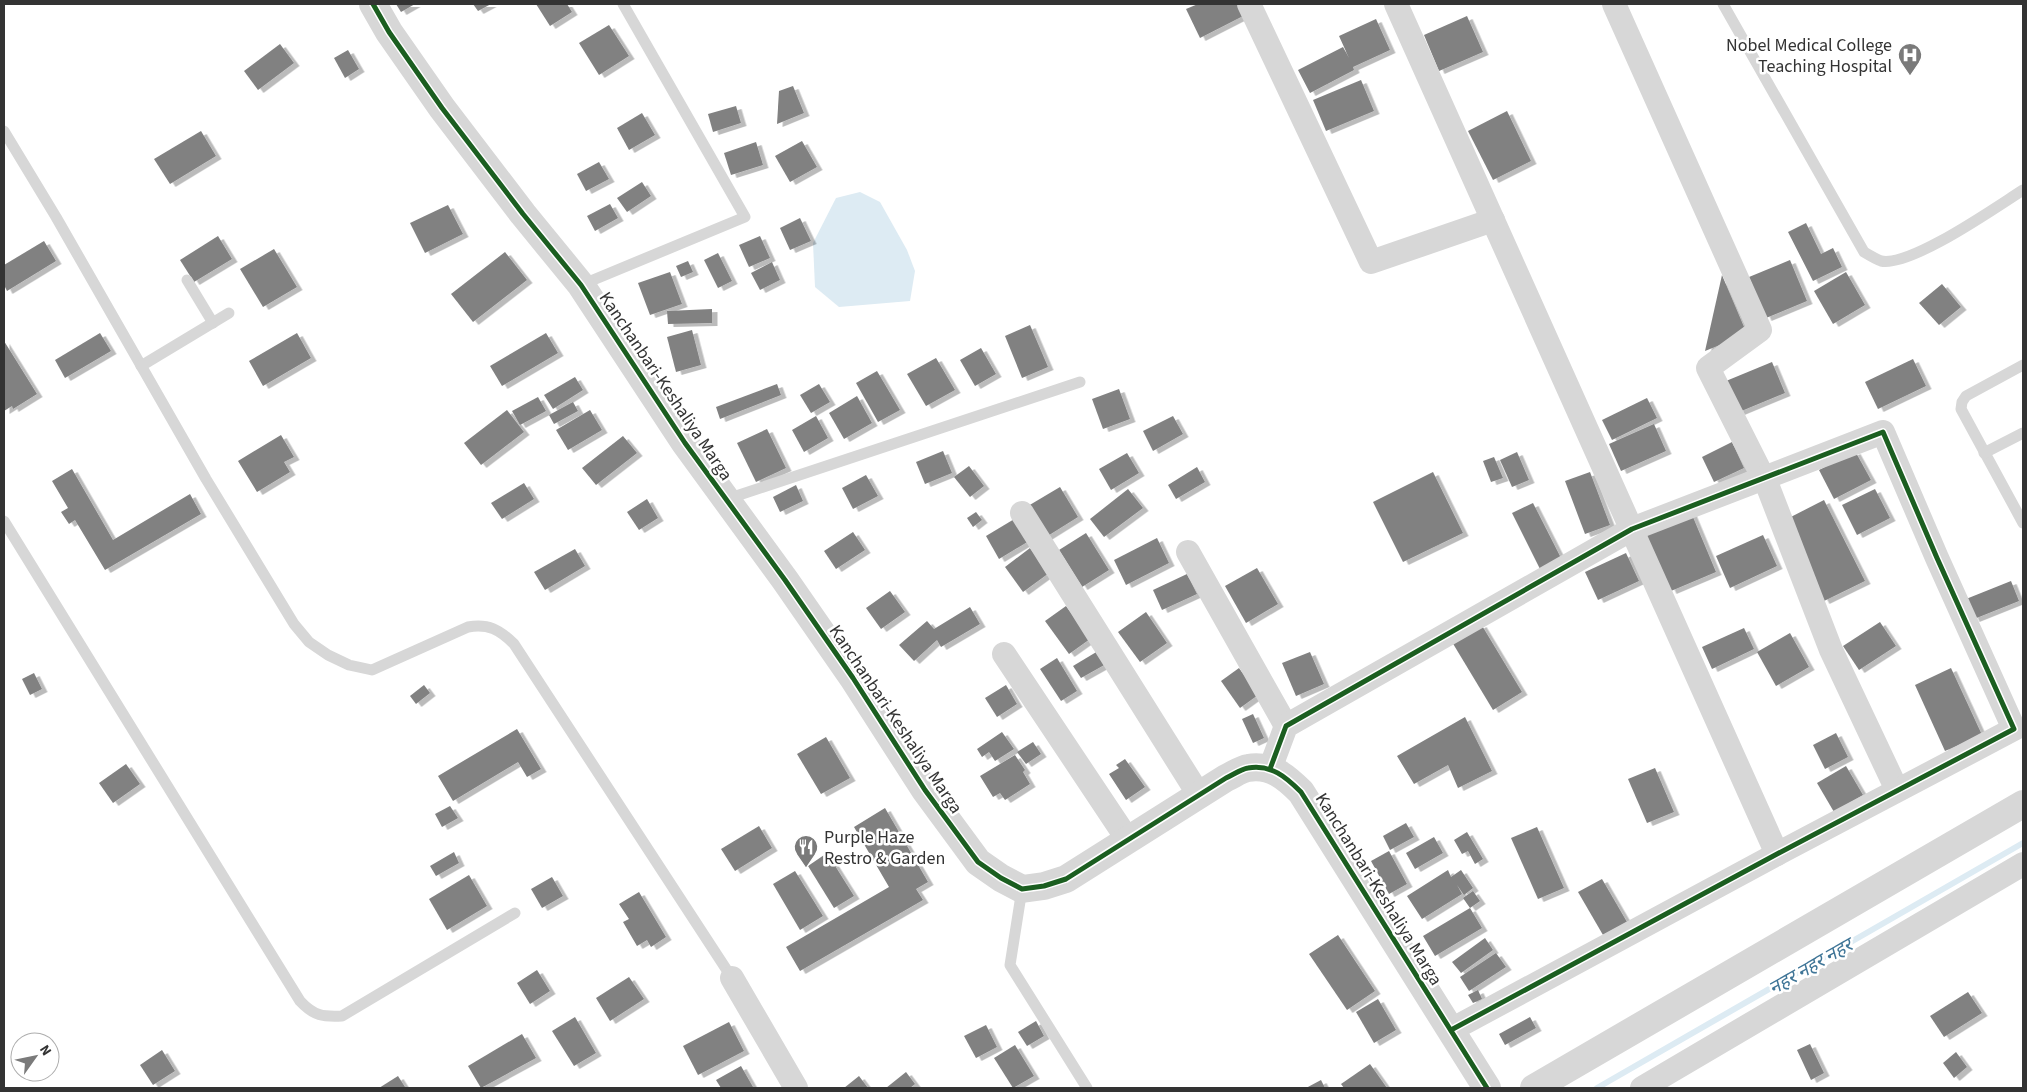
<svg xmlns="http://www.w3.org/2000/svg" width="2027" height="1092" viewBox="0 0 2027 1092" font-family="'Source Sans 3','Noto Sans Devanagari',sans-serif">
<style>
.water{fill:#ddebf3}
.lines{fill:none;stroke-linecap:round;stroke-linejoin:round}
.stream{stroke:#ddebf3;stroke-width:6}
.building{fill:#818181;filter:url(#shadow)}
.service{stroke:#d7d7d7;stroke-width:11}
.minor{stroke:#d7d7d7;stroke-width:24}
.tertiary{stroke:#d7d7d7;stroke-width:28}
.cycleway-casing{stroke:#fff;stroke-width:8}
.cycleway{stroke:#1b5e20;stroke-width:5}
.labels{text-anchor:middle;stroke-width:5;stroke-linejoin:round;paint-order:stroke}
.poi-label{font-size:18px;fill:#333;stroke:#fff;text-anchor:end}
.street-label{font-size:18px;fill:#333;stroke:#fff}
.water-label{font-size:19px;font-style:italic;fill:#3f7597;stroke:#fff}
</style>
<defs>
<filter id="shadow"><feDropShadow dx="5.5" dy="3" stdDeviation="0" flood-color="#0004"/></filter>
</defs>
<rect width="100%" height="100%" fill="#fff"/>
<polygon class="water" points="860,192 880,202 907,250 915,271 910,301 839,307 815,287 813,243 836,198"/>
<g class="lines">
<polyline class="stream" points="1597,1088 2023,843"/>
</g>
<g class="building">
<polygon points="396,4 415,4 401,12"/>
<polygon points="473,4 491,4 478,11"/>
<polygon points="536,4 567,4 572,12 550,26"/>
<polygon points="1198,4 1239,4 1245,15 1200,38 1186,9"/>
<polygon points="1467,16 1483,52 1439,71 1424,35"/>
<polygon points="1376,19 1390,50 1353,67 1354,70 1310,93 1298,70 1343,47 1349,58 1339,36"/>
<polygon points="609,25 629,56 599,75 579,43"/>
<polygon points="280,44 294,63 258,90 244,71"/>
<polygon points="348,50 359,69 345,78 334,58"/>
<polygon points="1361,80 1374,111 1326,131 1313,100"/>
<polygon points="793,86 804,113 777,124 779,91"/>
<polygon points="736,106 741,123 713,132 708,114"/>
<polygon points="1507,111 1531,161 1493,180 1468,131"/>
<polygon points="642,113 655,135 629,150 617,128"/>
<polygon points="201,131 216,156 170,184 154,159"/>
<polygon points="802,141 817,167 790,182 775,156"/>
<polygon points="756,142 763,165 731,175 724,153"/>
<polygon points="599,162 609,179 586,191 577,174"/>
<polygon points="642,182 651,196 627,212 617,198"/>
<polygon points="610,204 618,218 595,231 587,216"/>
<polygon points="448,205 463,234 425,253 410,223"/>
<polygon points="800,218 811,241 790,250 780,228"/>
<polygon points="1806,223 1821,254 1833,248 1842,267 1813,281 1788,232"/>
<polygon points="218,236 232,259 194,282 180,260"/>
<polygon points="760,236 770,258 749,267 739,245"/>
<polygon points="44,241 56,261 7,291 4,285 4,265"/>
<polygon points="274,249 297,287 263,307 240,269"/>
<polygon points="505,252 527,280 473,322 451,294"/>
<polygon points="718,253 732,281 718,288 704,260"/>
<polygon points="1790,260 1807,301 1766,318 1749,277"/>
<polygon points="688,261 693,272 681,277 676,266"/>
<polygon points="772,262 780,280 760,290 751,273"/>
<polygon points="670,272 682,304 650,315 638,283"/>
<polygon points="1846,272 1865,305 1833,324 1814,291"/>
<polygon points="1722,275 1747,334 1705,351"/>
<polygon points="1942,284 1961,307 1939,325 1919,303"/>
<polygon points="712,309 712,323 668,324 667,311"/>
<polygon points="1030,325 1048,367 1022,378 1005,336"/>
<polygon points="692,330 701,365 676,372 667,337"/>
<polygon points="100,333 111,351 65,378 55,360"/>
<polygon points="297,333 311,358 263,386 249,361"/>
<polygon points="546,333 558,353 502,386 490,366"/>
<polygon points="4,341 37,394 13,409 12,406 4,411"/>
<polygon points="981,348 996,374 975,386 960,360"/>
<polygon points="936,358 955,390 926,406 907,374"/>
<polygon points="1913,359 1926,386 1878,409 1865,382"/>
<polygon points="1772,362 1785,393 1739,412 1726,381"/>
<polygon points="877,371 900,410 878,422 856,383"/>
<polygon points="575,377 583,390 553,409 544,395"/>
<polygon points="777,384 781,395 720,419 716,407"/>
<polygon points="819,384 830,402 811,413 800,395"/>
<polygon points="1119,389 1130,419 1103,429 1092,399"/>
<polygon points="857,396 872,423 844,439 829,413"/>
<polygon points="538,397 546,411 520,425 512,411"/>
<polygon points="1647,398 1657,418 1612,440 1602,420"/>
<polygon points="573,402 578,411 554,424 549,415"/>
<polygon points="507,410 524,432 481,465 464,443"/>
<polygon points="590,410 602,430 568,450 556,430"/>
<polygon points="816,416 828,438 804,452 792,430"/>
<polygon points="1173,416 1183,434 1153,451 1143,431"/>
<polygon points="1654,424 1666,451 1621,471 1609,444"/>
<polygon points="767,429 786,468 756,482 737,443"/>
<polygon points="281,435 294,457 284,462 290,472 257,492 238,461"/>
<polygon points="623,436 637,453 596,485 582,468"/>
<polygon points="1732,442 1744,468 1714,482 1702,457"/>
<polygon points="943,451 952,473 925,484 916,462"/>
<polygon points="1855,451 1871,480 1834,499 1819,470"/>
<polygon points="1517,452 1529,480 1512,487 1500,460"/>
<polygon points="1127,453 1139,473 1111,490 1099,469"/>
<polygon points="1494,457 1503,478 1491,482 1483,461"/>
<polygon points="969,466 984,486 970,497 954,477"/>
<polygon points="1197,467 1205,482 1176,499 1168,485"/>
<polygon points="72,469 113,540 190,494 201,514 105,570 75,520 69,524 61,512 68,508 52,481"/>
<polygon points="1433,472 1463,533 1403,562 1373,502"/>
<polygon points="1590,472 1610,525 1585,534 1565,481"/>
<polygon points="866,475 878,496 853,509 842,488"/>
<polygon points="524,483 534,499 502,519 491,503"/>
<polygon points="796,485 803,501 780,512 773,497"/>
<polygon points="1060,487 1078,517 1046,537 1028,506"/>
<polygon points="1128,489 1143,508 1104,537 1090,519"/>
<polygon points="1875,489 1890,518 1857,535 1842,505"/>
<polygon points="647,499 658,518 639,530 627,512"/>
<polygon points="1824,500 1865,581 1824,601 1783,521"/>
<polygon points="1533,503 1562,560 1541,571 1512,513"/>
<polygon points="1690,510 1716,572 1671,591 1644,530"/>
<polygon points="976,512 982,520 973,527 967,518"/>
<polygon points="1016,518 1029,541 999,559 986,536"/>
<polygon points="853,532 865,550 836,569 824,551"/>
<polygon points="1086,533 1109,570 1082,587 1059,550"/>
<polygon points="1763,535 1777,566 1730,588 1716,556"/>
<polygon points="1157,538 1169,563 1126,585 1114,560"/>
<polygon points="1030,548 1049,573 1023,592 1005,567"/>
<polygon points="575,549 585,566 545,590 534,572"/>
<polygon points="1626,553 1639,581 1598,600 1585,572"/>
<polygon points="1257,568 1278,604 1246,623 1225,586"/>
<polygon points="1187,574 1197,594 1162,610 1153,590"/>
<polygon points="2011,581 2019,601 1974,619 1966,599"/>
<polygon points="890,591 905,612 881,629 866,608"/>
<polygon points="1066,606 1090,639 1069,654 1045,621"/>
<polygon points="970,607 980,624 941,647 937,640 914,661 899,645 927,621 934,629"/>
<polygon points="1146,612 1167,643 1140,662 1118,632"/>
<polygon points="1880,622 1896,646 1859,670 1843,646"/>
<polygon points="1481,624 1522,692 1493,710 1452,642"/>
<polygon points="1744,628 1754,649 1712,669 1702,647"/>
<polygon points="1790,633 1809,667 1776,686 1757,652"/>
<polygon points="1098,651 1106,664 1081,678 1073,666"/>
<polygon points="1310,652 1324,684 1296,696 1282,663"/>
<polygon points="1057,658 1077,691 1061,701 1040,669"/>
<polygon points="1239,668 1258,695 1240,708 1221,681"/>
<polygon points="1951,668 1982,735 1945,751 1915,685"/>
<polygon points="34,673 42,689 30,695 22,679"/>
<polygon points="424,685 430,693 416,704 410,696"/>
<polygon points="1006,685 1017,704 997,717 985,698"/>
<polygon points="1253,714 1264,738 1253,743 1242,719"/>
<polygon points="1465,717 1492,771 1458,788 1448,765 1414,784 1397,756"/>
<polygon points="517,729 541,769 527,777 518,762 453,801 438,776"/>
<polygon points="1002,732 1014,749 995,761 989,752 982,757 977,749"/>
<polygon points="1836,733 1848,757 1825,769 1813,745"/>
<polygon points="826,737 850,778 821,794 797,754"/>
<polygon points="1033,742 1041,754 1026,764 1017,752"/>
<polygon points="1015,755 1025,770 1023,772 1030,784 1005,800 1000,793 993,797 980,776"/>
<polygon points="1125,759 1145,787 1126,800 1109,774 1119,768 1116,765"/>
<polygon points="126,764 140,784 113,803 99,783"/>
<polygon points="1846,766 1863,795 1834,812 1817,783"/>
<polygon points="1655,768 1674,812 1647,823 1628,779"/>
<polygon points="450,806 458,818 442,827 435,814"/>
<polygon points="885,808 928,882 916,889 923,900 800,971 786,947 889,887 854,827"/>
<polygon points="1406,823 1414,837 1390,850 1383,836"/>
<polygon points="759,826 772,848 735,871 721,849"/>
<polygon points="1537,827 1564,888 1538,899 1511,838"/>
<polygon points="1467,832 1483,859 1475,864 1468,851 1462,854 1454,840"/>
<polygon points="1434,837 1443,853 1415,869 1406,853"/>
<polygon points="1389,851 1407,884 1389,894 1371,861"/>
<polygon points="454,852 459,863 436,876 430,866"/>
<polygon points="827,853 854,896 834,908 808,866"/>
<polygon points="1448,870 1451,877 1461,870 1473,888 1464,895 1457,885 1462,894 1422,919 1407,896"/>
<polygon points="795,871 823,916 800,930 773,884"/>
<polygon points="469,875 487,906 447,930 429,899"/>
<polygon points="552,877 563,896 542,908 531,889"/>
<polygon points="1602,879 1627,922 1603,935 1578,892"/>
<polygon points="1473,891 1480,901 1470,908 1482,928 1435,956 1423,936 1470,908 1463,898"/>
<polygon points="639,892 666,937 651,947 647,940 637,946 623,922 629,919 619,904"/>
<polygon points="1338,935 1375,991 1347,1010 1309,954"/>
<polygon points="1485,938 1493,950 1461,973 1452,962"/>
<polygon points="1496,953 1506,967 1469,991 1460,977"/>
<polygon points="537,970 550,991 530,1004 517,983"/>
<polygon points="629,977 644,999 610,1021 596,998"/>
<polygon points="1478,990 1482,999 1473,1003 1468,995"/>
<polygon points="1968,992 1982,1013 1944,1037 1930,1016"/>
<polygon points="1378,999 1396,1030 1374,1043 1356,1012"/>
<polygon points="575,1017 596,1053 574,1066 552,1031"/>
<polygon points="1530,1017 1536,1028 1505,1045 1499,1034"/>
<polygon points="1036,1021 1044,1036 1027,1046 1018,1032"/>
<polygon points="729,1022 744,1051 698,1075 683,1046"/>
<polygon points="986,1025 997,1047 976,1058 964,1036"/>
<polygon points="522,1034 536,1058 481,1088 468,1066"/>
<polygon points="1810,1044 1824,1073 1811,1080 1797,1050"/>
<polygon points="1015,1045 1034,1076 1013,1088 994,1058"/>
<polygon points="162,1050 175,1071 153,1085 140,1065"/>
<polygon points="1956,1052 1967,1067 1954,1078 1943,1063"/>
<polygon points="1370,1064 1387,1088 1344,1088 1341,1084"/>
<polygon points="741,1066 753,1087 721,1088 716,1080"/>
<polygon points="906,1072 915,1084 910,1088 886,1088"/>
<polygon points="398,1076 405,1087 403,1088 379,1088"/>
<polygon points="859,1076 868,1088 844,1088"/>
<polygon points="1321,1080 1325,1088 1306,1088"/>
</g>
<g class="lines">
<g class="service">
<path d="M1723,4l141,248c5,3 12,7 17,9 30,6 115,-54 142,-71"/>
<path d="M4,131l52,86 150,262 88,145 15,18 19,13 21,10 23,5 96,-43c20,-4 32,3 46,17l218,334"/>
<polyline points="187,280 213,323"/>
<polyline points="581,285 745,217 623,4"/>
<polyline points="2023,365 1966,396 1962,402 1961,409 2023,523"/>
<polyline points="141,366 229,313"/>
<polyline points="1984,453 2023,433"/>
<polyline points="727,499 1080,382"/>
<path d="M4,521l296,480c14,15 23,16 42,15l173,-103"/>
<polyline points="1022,889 1010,965 1087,1088"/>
</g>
<g class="minor">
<polyline points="1249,4 1371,262 1493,220"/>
<polyline points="1396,4 1777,854"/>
<polyline points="1614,4 1760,330 1708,368 1768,487 1831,650 1897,790"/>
<polyline points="1022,513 1199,795"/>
<polyline points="1188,552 1286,726"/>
<polyline points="1004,654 1128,840"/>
<polyline points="1270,769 1286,726 1632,529 1883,432 1937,558 2014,729 1777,854 1451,1030"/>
<polyline points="732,978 796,1088"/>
<polyline points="1642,1088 2023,864"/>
</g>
<g class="tertiary">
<path d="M373,4l16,28 53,76 81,106 58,71 104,158 100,137 68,98 72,112 53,72 23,16 21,11 22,-3 22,-7 160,-101c7,-3 15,-9 22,-10 23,-4 38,9 53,24l186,296"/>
<polyline points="1534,1088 2023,804"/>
</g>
<g class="cycleway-casing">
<g id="cycleway">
<path d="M373,4l16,28 53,76 81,106 58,71 104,158 100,137 68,98 72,112 53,72 23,16 21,11 22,-3 22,-7 160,-101c7,-3 15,-9 22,-10 23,-4 38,9 53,24l186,296"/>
<polyline points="1270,769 1286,726 1632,529 1883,432 1937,558 2014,729 1777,854 1451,1030"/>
</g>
</g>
<use href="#cycleway" class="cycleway"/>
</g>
<defs>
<g id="hospital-pin" transform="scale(1.25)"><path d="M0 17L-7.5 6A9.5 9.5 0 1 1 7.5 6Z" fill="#7a7a7a" stroke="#fff"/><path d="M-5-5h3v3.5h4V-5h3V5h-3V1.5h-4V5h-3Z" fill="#fff"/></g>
<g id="restaurant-pin" transform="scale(1.25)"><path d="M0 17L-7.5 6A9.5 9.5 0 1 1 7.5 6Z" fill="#7a7a7a" stroke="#fff"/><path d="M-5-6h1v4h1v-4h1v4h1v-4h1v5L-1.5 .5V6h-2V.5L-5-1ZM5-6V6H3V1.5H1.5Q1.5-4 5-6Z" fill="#fff"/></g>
</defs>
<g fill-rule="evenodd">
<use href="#hospital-pin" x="1910" y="55"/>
<use href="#restaurant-pin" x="806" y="847"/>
</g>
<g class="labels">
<g class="poi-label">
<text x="1892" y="51">Nobel Medical College<tspan x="1892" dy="21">Teaching Hospital</tspan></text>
<text x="824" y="843" text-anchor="start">Purple Haze<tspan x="824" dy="21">Restro &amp; Garden</tspan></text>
</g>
<g class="street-label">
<text transform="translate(666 386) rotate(56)" y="6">Kanchanbari-Keshaliya Marga</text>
<text transform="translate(896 719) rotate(56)" y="6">Kanchanbari-Keshaliya Marga</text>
<text transform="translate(1379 889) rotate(58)" y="6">Kanchanbari-Keshaliya Marga</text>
</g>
<g class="water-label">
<text transform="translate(1810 966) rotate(-30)" y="7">नहर नहर नहर</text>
</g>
</g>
<rect width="2027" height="1092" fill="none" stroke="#333333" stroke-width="10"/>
<g transform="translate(35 1057) rotate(57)"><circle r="24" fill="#ffffff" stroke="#adadad"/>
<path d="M0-4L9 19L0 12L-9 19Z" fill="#7a7a7a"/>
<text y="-8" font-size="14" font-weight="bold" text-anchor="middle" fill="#333333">N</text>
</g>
</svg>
